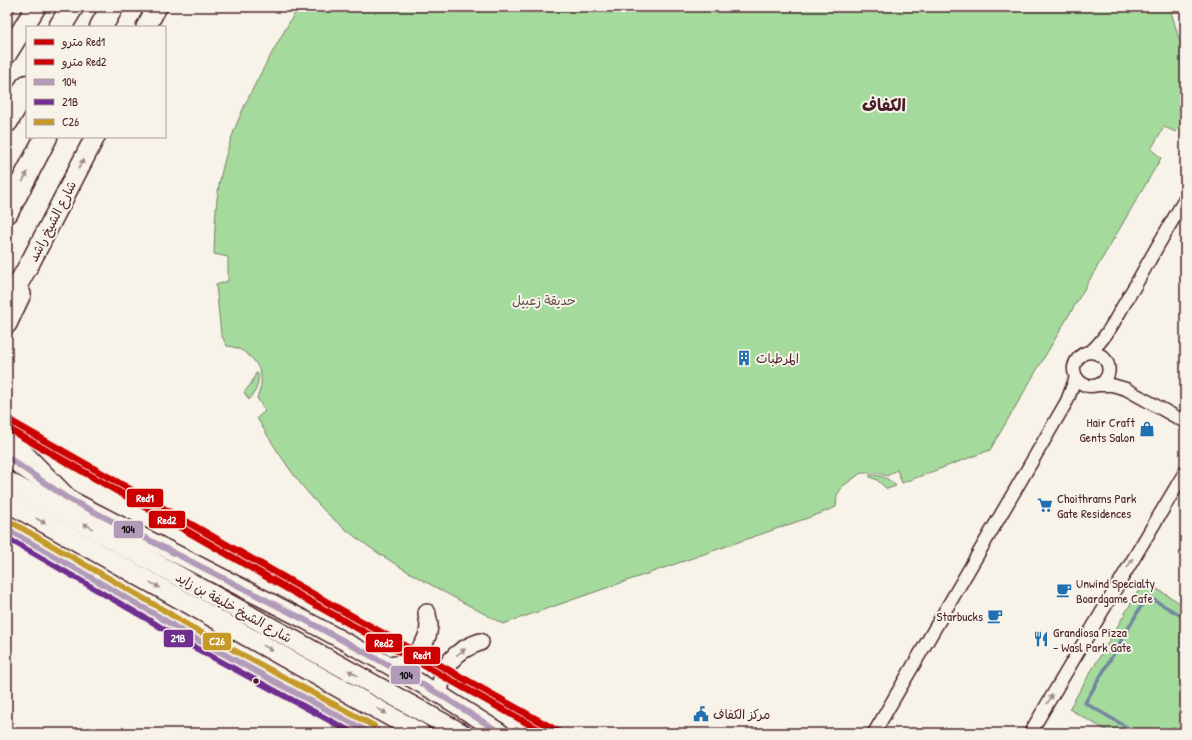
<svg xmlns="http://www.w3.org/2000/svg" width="1192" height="740" viewBox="0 0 1192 740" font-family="'Patrick Hand','Playpen Sans Arabic',sans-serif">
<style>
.green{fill:#a5da9d;stroke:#787c64}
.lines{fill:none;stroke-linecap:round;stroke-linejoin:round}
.stream{stroke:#72879f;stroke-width:3.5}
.street-casing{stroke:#4a1f2b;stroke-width:15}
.secondary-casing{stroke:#4a1f2b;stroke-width:20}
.primary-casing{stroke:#4a1f2b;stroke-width:22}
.highway-casing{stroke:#4a1f2b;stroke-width:25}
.street{stroke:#f7f3e8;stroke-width:12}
.secondary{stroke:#f7f3e8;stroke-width:17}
.primary{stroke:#f7f3e8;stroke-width:19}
.highway{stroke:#f7f3e8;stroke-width:22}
.bus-1-casing{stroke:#f7f3e8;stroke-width:9}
.bus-2-casing{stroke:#f7f3e8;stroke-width:9}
.bus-3-casing{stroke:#f7f3e8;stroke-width:9}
.bus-1{stroke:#b29ab9;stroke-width:6}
.bus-2{stroke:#6f2e90;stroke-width:6}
.bus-3{stroke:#c59a29;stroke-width:6}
.metro-1-casing{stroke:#f7f3e8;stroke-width:10}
.metro-2-casing{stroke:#f7f3e8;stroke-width:10}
.metro-1{stroke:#c00;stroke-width:7}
.metro-2{stroke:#c00;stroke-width:7}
.oneway{fill:#a0898a}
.bus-dot{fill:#4a1f2b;stroke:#f7f3e8;stroke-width:1.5}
.labels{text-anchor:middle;stroke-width:4;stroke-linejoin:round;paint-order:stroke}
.street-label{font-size:13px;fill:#4a1f2b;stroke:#f7f3e8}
.park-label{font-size:13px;fill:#614e48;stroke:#f7f3e8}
.poi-label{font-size:13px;fill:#4a1f2b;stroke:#f7f3e8;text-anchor:start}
.district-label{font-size:17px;font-weight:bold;fill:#4a1f2b;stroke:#f7f3e8}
.line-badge{stroke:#f7f3e8;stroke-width:1.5}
.badge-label{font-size:11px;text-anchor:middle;font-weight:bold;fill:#fff}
.pale-badge-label{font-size:11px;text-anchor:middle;font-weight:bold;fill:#111}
</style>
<rect width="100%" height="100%" fill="#f7f3e8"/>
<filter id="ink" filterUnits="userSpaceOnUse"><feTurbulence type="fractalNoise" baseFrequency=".025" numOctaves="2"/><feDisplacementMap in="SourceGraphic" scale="8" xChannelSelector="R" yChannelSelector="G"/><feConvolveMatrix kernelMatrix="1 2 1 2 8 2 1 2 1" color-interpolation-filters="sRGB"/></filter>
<g filter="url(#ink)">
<g class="green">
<path d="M298,7h873l-1,1 15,51v57l-9,16 -12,-5 -13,22 10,9 -171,292 -88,33 -5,-13 -10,6 -10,-3h-16l-18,13 -6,9 -1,12 -17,7 -316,110c-56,-31 -115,-59 -164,-100 -34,-28 -60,-69 -82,-106l8,-7 -8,-13c2,-6 5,-12 4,-19 0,-17 -18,-32 -34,-33l-6,-12 -5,-49 12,-4v-24l-14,-3c1,-26 1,-53 7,-79 13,-62 47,-114 77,-168z"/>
<path d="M256,373l2,1c1,10 -2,18 -9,26l-5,-8 7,-8z"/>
<path d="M870,475c10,0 19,3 26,11l-9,3 -10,-9 -7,-3z"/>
<polygon points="1144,581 1185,606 1185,733 1111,733 1069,709"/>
</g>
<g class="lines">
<polyline class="stream" points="1137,733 1085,703 1147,596 1185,618"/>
<g class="street-casing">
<g id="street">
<polyline points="7,9 8,7"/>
<path d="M1090,352c25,2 24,33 2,34 -10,1 -19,-9 -18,-19 1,-6 6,-12 11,-14 3,-1 3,0 6,-2 7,-5 13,-14 18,-21 9,-14 17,-30 26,-44 16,-29 33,-58 50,-87"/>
<polyline points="1099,385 1112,385 1126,389 1185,422"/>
<polyline points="874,733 1067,401 1076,377"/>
<polyline points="1030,733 1185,472"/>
</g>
</g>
<g class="secondary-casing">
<g id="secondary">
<polyline points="7,457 67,498 305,620 390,666 439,694 501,733"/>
<polyline points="7,529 158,616 185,633 370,733"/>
<path d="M390,666c4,-1 8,-1 12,-3 15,-6 26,-21 27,-37 0,-5 -2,-9 -2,-13"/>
<path d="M439,694c3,-28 14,-43 41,-52"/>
</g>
</g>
<g class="primary-casing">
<g id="primary">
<polyline points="146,27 157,7"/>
<polyline points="7,54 36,7"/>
<polyline points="7,304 31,261 95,137"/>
<polyline points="7,324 21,294"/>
<polyline points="7,432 20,450 67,498"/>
<polyline points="7,481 461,733"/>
<polyline points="7,502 420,733"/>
</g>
</g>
<g class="highway-casing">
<g id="highway">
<polyline points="60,27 72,7"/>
<polyline points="101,27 112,7"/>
<polyline points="7,121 27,86"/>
<polyline points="7,212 46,137"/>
</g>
</g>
<use href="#street" class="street"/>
<use href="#secondary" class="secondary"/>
<use href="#primary" class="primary"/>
<use href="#highway" class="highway"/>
<g class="bus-1-casing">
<g id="bus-1">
<polyline points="7,457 67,498 305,620 390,666 439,694 501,733"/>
<polyline points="7,529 158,616 185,633 370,733"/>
</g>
</g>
<g class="bus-2-casing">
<polyline id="bus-2" points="7,538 154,623 181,640 353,733"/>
</g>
<g class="bus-3-casing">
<polyline id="bus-3" points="11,522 162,609 189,626 374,726"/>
</g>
<use href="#bus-1" class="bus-1"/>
<use href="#bus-2" class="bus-2"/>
<use href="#bus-3" class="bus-3"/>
<g class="metro-1-casing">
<polyline id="metro-1" points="7,419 327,602 561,733"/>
</g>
<g class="metro-2-casing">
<polyline id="metro-2" points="7,428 323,609 545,733"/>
</g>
<use href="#metro-1" class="metro-1"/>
<use href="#metro-2" class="metro-2"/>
</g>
<defs><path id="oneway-solid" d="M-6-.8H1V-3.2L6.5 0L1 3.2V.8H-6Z"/></defs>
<g class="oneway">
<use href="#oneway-solid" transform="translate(81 164) rotate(-63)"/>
<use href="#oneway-solid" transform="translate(25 177) rotate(-63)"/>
<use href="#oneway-solid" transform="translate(41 521) rotate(29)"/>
<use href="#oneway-solid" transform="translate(88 526) rotate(-151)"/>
<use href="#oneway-solid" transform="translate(1130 563) rotate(-59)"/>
<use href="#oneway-solid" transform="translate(155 585) rotate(29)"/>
<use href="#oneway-solid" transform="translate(268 648) rotate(29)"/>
<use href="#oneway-solid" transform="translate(461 652) rotate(-36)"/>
<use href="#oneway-solid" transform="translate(353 673) rotate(-151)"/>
<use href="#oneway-solid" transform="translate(1050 699) rotate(-59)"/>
<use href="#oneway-solid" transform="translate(382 711) rotate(29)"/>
</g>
</g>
<defs>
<g id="building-bare" transform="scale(1.2)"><path d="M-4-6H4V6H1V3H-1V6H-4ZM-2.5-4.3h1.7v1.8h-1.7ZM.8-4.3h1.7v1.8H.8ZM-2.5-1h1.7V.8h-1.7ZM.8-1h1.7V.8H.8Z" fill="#1f6fb2" stroke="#f7f3e8" stroke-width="2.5" paint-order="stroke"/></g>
<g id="shop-bare" transform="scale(1.2)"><path d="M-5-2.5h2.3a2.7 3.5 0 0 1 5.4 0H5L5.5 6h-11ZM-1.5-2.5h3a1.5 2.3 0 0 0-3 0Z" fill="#1f6fb2" stroke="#f7f3e8" stroke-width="2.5" paint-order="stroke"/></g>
<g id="supermarket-bare" transform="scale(1.2)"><path d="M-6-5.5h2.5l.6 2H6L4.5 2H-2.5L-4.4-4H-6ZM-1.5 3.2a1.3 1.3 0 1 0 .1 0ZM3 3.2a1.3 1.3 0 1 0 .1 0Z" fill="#1f6fb2" stroke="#f7f3e8" stroke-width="2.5" paint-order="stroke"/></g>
<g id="cafe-bare" transform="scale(1.2)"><path d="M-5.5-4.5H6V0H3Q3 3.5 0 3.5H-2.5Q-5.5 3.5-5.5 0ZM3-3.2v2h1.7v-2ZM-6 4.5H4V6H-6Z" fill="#1f6fb2" stroke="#f7f3e8" stroke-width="2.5" paint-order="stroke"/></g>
<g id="restaurant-bare" transform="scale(1.2)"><path d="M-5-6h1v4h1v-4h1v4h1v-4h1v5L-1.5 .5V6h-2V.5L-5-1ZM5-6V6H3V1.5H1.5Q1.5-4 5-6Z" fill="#1f6fb2" stroke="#f7f3e8" stroke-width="2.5" paint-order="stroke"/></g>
<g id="civic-bare" transform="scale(1.2)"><path d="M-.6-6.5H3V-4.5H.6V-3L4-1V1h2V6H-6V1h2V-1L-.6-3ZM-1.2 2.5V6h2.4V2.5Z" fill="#1f6fb2" stroke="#f7f3e8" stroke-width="2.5" paint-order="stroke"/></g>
</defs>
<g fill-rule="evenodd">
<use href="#building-bare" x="744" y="358"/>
<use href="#shop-bare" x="1147" y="429"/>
<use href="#supermarket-bare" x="1045" y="505"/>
<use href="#cafe-bare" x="1064" y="590"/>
<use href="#cafe-bare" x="995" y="616"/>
<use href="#restaurant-bare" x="1041" y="639"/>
<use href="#civic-bare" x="701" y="714"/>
</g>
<circle class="bus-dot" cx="256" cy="681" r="3.5"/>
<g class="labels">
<g class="street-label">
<text transform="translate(52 221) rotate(-63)" y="5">شارع الشيخ راشد</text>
<text transform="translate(234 607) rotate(29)" y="5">شارع الشيخ خليفة بن زايد</text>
</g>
<g class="park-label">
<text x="544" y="305">حديقة زعبيل</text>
</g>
<g class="poi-label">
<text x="756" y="363">المرطبات</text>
<text x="1135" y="427" text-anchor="end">Hair Craft<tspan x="1135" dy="15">Gents Salon</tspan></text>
<text x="1057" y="503">Choithrams Park<tspan x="1057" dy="15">Gate Residences</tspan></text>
<text x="1076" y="588">Unwind Specialty<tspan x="1076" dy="15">Boardgame Cafe</tspan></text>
<text x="983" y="621" text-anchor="end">Starbucks</text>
<text x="1053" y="637">Grandiosa Pizza<tspan x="1053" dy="15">- Wasl Park Gate</tspan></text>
<text x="713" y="719">مركز الكفاف</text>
</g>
<g class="district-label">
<text x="884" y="111">الكفاف</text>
</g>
</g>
<g class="line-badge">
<rect x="126" y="488" width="38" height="20" rx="4" fill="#c00"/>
<rect x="148" y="510" width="38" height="19" rx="4" fill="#c00"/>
<rect x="113" y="520" width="31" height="19" rx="4" fill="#b29ab9"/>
<rect x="163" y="629" width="31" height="19" rx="4" fill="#6f2e90"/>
<rect x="202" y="632" width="30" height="19" rx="4" fill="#c59a29"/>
<rect x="365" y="633" width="38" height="20" rx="4" fill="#c00"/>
<rect x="403" y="646" width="38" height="19" rx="4" fill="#c00"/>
<rect x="390" y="665" width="31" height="20" rx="4" fill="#b29ab9"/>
</g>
<g class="badge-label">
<text x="145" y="502">Red1</text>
<text x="167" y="524">Red2</text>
<text x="178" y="642">21B</text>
<text x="217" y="645">C26</text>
<text x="384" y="647">Red2</text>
<text x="422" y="659">Red1</text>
</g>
<g class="pale-badge-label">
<text x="128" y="533">104</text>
<text x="406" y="679">104</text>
</g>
<rect width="1192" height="740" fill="none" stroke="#f7f3e8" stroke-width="24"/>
<rect x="12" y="12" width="1168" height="716" fill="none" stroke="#4a1f2b" stroke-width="1.5" filter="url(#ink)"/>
<rect x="26" y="26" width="140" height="112" fill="#f7f3e8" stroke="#b29e9c"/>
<rect x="34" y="39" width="20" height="6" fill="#cc0000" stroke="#b29e9c"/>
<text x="62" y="46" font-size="12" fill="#4a1f2b">مترو Red1</text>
<rect x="34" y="59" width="20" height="6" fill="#cc0000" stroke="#b29e9c"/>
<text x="62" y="66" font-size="12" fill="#4a1f2b">مترو Red2</text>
<rect x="34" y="79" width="20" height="6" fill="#b29ab9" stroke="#b29e9c"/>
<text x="62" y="86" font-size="12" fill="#4a1f2b">104</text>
<rect x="34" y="99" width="20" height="6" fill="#6f2e90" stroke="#b29e9c"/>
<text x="62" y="106" font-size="12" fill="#4a1f2b">21B</text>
<rect x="34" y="119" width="20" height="6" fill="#c59a29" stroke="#b29e9c"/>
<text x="62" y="126" font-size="12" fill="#4a1f2b">C26</text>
</svg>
